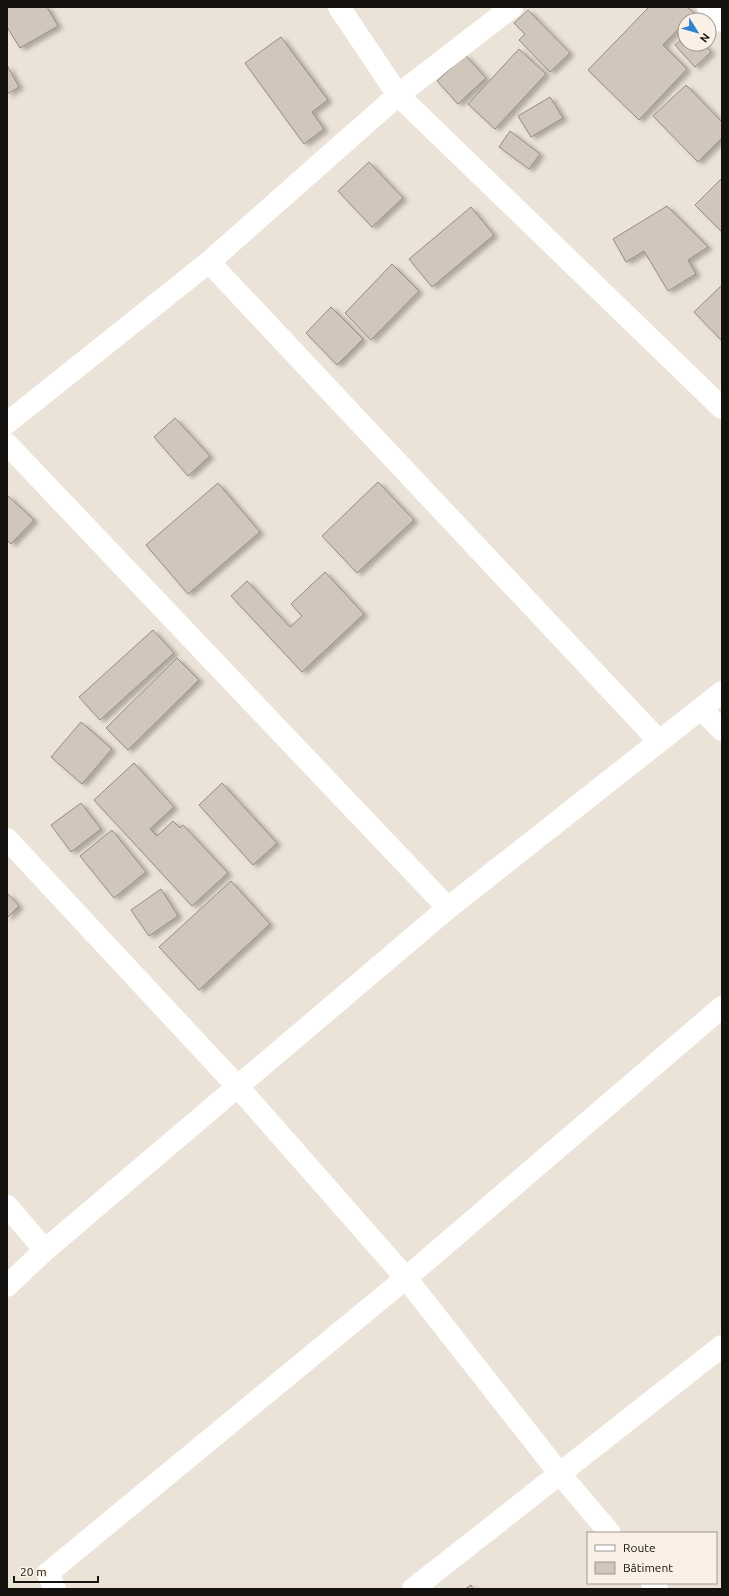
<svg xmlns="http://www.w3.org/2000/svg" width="729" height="1596" viewBox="0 0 729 1596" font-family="Ubuntu,sans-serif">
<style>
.building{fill:#d0c6bc;stroke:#958c82;filter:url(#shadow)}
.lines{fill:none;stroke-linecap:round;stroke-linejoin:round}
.minor{stroke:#fff;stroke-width:22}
.major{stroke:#fff;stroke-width:22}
</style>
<defs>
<filter id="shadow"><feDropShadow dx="4.5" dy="2.5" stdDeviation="2" flood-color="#0004"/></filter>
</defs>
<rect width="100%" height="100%" fill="#ece3d8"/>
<g class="building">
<polygon points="7,7 47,7 58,26 20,48 7,27"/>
<polygon points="649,7 687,7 694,13 685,20 685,22 663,45 687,69 639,120 588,70"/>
<polygon points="528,10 570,53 550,72 519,40 525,34 514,23"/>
<polygon points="685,36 685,44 704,44 711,52 695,67 675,45"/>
<polygon points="281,37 328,100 312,112 324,129 304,144 245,63"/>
<polygon points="519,49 546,74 495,129 468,104"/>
<polygon points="465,55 486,78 458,104 437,81"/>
<polygon points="7,65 19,87 7,94"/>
<polygon points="686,85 722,122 722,138 698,162 653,116"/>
<polygon points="550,97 563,118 531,137 518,116"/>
<polygon points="510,131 540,154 529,169 499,147"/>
<polygon points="369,162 403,198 372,227 338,191"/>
<polygon points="722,178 722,232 695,205"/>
<polygon points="667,206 708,247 688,260 696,274 668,291 644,251 626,262 613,239"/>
<polygon points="471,207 494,235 432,287 409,259"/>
<polygon points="392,264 419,291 371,340 345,313"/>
<polygon points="722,285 722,341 694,312"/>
<polygon points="331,307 363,339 337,365 306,333"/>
<polygon points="175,418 210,456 188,476 154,437"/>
<polygon points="378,482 414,520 357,573 322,536"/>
<polygon points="218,483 260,532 188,594 146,545"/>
<polygon points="7,495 34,520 11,544 7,540"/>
<polygon points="325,572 364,614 302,672 231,596 247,581 290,627 302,616 291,604"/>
<polygon points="153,630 174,653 100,720 79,697"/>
<polygon points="177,658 199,680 128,750 106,728"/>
<polygon points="81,722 112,749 82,784 51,757"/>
<polygon points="134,763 174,807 150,829 157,836 173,821 180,828 183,825 228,873 192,906 94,800"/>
<polygon points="222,783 277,843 253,865 199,805"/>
<polygon points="81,803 101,829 71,852 51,825"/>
<polygon points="112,830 146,872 114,898 80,856"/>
<polygon points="231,881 270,924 199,990 159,947"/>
<polygon points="161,889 178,916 149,936 131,910"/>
<polygon points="7,893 19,906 7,918"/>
<polygon points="471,1585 473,1589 465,1589"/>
</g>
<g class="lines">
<g class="minor">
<polyline points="339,7 398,95 722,408"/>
<polyline points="708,7 722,21"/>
<polyline points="209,262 659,741"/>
<polyline points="7,444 448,908"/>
<polyline points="701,709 722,730"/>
<polyline points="7,839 238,1087 406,1278 560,1474 610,1533"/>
<polyline points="7,1206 45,1250"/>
<polyline points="7,1286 45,1250 448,908 722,692"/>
<polyline points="652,1583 657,1589"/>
<polyline points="55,1589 48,1573 406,1278 722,1007"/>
<polyline points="413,1589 722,1346"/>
</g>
<polyline class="major" points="7,423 209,262 398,95 512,7"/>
</g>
<rect width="729" height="1596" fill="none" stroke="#15110e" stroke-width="16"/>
<rect x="587" y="1532" width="130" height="52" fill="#faf0e5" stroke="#9e978f"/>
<rect x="595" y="1545" width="20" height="6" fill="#ffffff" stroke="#9e978f"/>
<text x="623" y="1552" font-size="12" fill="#15110e">Route</text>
<rect x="595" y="1562" width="20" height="12" fill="#d0c6bc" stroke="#9e978f"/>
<text x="623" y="1572" font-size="12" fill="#15110e">Bâtiment</text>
<g transform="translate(697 32) rotate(127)"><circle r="19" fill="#faf0e5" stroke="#9e978f"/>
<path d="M0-3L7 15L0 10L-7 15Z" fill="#2d83d1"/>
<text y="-6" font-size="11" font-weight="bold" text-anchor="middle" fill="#15110e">N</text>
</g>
<path d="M14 1576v6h84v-6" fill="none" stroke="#15110e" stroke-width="2"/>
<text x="20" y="1576" font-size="12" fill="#15110e" stroke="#faf0e5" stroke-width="3" paint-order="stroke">20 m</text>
</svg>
